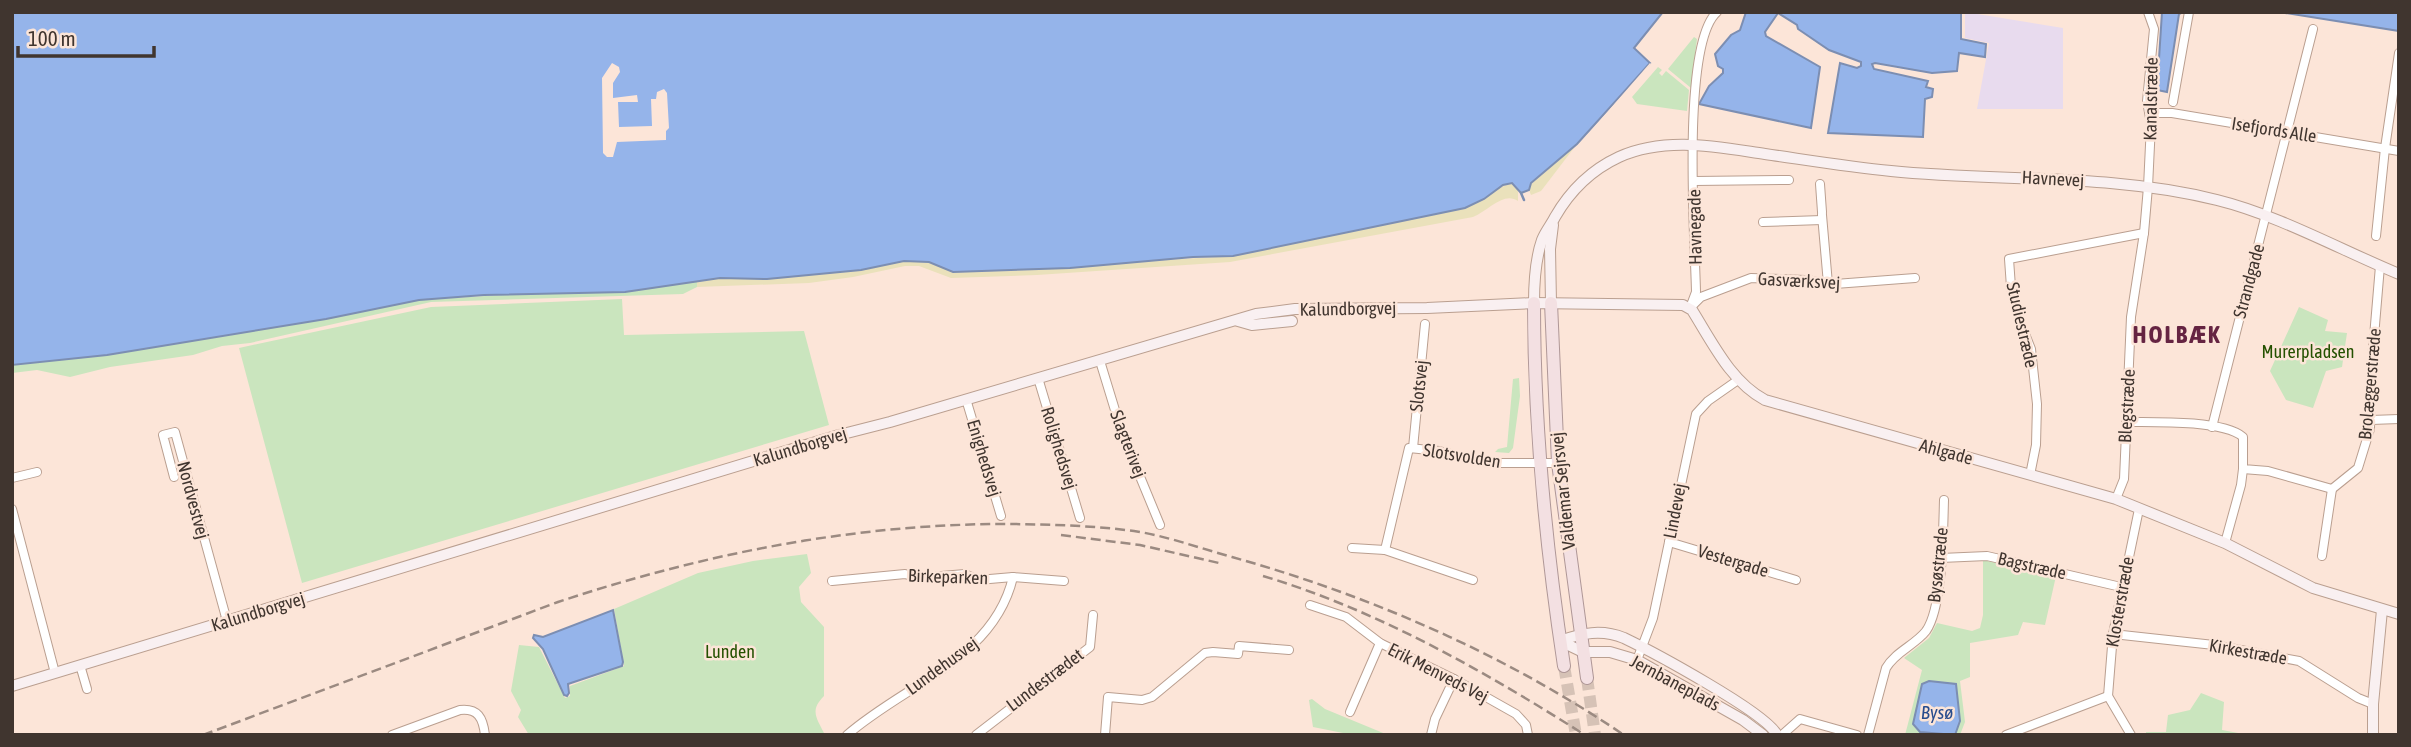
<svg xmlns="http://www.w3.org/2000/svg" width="2411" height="747" viewBox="0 0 2411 747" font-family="'Asap Condensed',sans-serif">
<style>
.industrial{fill:#e8dbee}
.green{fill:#cae5be}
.sand{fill:#eae1bb}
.water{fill:#95b4ea;stroke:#7c8eb2;stroke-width:2}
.pier{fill:#fce5d8}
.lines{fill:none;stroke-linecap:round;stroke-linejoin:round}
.stream{stroke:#7c8eb2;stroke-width:2.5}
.primary-tunnel{stroke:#d6c2b6;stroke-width:12;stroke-dasharray:12 6;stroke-linecap:butt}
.street-casing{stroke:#ba9f90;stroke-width:10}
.secondary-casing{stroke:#ba9f90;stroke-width:12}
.primary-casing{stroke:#af9797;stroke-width:14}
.street{stroke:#fff;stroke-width:8}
.secondary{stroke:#f9f0f1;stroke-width:10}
.primary{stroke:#f3e0e2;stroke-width:12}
.rail{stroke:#9b8a81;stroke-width:2.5;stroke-dasharray:10 5;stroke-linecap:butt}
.labels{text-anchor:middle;stroke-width:5;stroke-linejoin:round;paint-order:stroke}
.street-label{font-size:18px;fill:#40352f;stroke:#fce5d8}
.park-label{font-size:18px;fill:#245100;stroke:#fce5d8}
.water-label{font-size:19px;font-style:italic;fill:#284c8d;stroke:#fce5d8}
.district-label{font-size:24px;font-weight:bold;letter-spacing:2px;fill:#652442;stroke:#fce5d8}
</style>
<rect width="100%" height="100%" fill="#fce5d8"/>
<polygon class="industrial" points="1965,12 2063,28 2063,109 1977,109 1989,43 1965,38"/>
<g class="green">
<polygon points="1694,37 1697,39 1691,88 1668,69"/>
<polygon points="1658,67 1662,70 1659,73 1662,76 1666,71 1689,90 1687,111 1637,104 1632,97"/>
<polygon points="697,281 697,287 683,294 431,302 250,343 222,346 193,355 110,367 70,377 37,370 12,373 12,365 226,336 419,300 664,285"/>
<polygon points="622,299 624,335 804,331 829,425 302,583 239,348 431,307"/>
<polygon points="2299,307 2328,320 2325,331 2347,333 2342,367 2326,371 2313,408 2286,400 2270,371"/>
<polygon points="1519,378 1520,396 1513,448 1509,453 1495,452 1498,449 1507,447 1513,379"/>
<path d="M807,554l4,19 -12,14 2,15 23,25v69c-15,15 -7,22 1,39h-296l-11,-18 3,-7 -10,-19 8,-46 20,2 26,51 5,-2v-10l54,-20 -10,-57 84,-36 55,-12z"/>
<polygon points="1983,560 2056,576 2045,625 2023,622 2018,635 1970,643 1970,677 1960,681 1965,722 1960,735 1905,735 1922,670 1904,658 1929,638 1937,623 1972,631 1980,628 1983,615"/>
<polygon points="2201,693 2224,702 2222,730 2249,735 2146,735 2146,732 2166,732 2168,715 2190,710"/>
<polygon points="1312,699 1325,709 1388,735 1353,735 1313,727 1309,700"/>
</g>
<g class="sand">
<polygon points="1577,144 1541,191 1531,195 1529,190 1531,184"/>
<path d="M1512,183l6,6v12c-14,-10 -29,9 -45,16l-243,45 -193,13 -86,3 -32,-12h-14l-52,11 -44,6 -112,4v-6l23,-3 47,1 94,-9 43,-9 25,1 24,10 280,-16 232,-48c16,-8 31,-21 47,-25z"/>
</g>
<g class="water">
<polygon points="12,12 1663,12 1634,48 1650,63 1577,144 1531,183 1529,190 1521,193 1512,183 1503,185 1484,199 1465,208 1233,256 1193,257 1070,268 953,272 929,262 904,261 861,270 767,279 720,278 625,292 484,295 419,300 326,319 107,355 12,365"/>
<polygon points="1746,12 1961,12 1961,39 1986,44 1985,57 1959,53 1957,71 1932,73 1875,63 1872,64 1874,69 1928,81 1926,87 1933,89 1932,97 1925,99 1923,137 1828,133 1840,63 1857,68 1861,66 1861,62 1829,50 1798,29 1797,25 1778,13 1765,32 1766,36 1820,67 1811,128 1699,104 1709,86 1723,73 1723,69 1718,66 1715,54 1731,35 1740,30"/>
<polygon points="2162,12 2183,12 2179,14 2167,92 2157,90"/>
<polygon points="2279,12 2399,12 2399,31"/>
<polygon points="613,610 623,662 622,666 568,684 569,693 567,696 564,695 543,649 533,638 534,635 543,637"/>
<polygon points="1929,681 1956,684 1960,721 1955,735 1920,732 1913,724 1922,684"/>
</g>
<g class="pier">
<polygon points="612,63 619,67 620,72 613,83 613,98 637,95 638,102 618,102 619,127 652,126 651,99 656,99 657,92 664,89 667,93 669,128 666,131 666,140 617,142 613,157 607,157 603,153 602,78"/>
<polygon points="1650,63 1651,64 1617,105 1562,164"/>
</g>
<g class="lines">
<polyline class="stream" points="1521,193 1524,200"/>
<g class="primary-tunnel">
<polyline points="1564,666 1576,735"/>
<polyline points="1587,678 1595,735"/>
</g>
<g class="street-casing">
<g id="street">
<polyline points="2173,102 2189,12"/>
<polyline points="2150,113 2172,113 2399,151"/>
<polyline points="1694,181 1789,180"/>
<polyline points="1820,184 1822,212"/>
<polyline points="1822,215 1828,284"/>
<polyline points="1763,222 1822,220"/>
<polyline points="2376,236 2385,148 2399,53"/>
<polyline points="1692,306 1701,297 1751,278 1805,280 1835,284 1915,278"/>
<path d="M1690,308l6,-16c-1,-52 -15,-248 21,-280"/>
<polyline points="1100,361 1122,433 1160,525"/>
<polyline points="1038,378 1080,518"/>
<polyline points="966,399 1001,516"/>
<polyline points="2371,420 2399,419"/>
<path d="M2126,422c28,0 97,-2 117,15v32l25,2 64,18"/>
<polyline points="2212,427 2313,29"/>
<polyline points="1413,448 1425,324"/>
<polyline points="2030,475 2036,445 2037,404 2031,349 2017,314 2011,287 2009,259 2144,233"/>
<polyline points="174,477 163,435 175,432 227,621"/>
<polyline points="12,478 37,472"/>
<polyline points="2332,489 2358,468 2370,429 2371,372 2380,266"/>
<polyline points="2116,499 2124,479 2131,317 2144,233 2148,187 2151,124 2147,101 2154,29 2148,12"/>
<polyline points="12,509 55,673"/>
<polyline points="1669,542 1796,580"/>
<polyline points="2225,543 2241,485 2243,469"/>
<polyline points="1352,548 1385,550 1473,580"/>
<polyline points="1385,550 1409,448 1439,451 1488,463 1558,463"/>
<polyline points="2322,556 2332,489"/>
<polyline points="1941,558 1987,556 2121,587"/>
<polyline points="832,581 905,574 918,578 965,574 978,580 1013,577 1064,581"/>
<polyline points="1310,605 1346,617 1380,643 1454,679 1516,714 1526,725 1528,735"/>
<polyline points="2113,634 2214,645 2299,661 2358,698 2373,704"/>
<polyline points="1637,660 1653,618 1696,414 1708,401 1738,380"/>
<polyline points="80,665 87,689"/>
<polyline points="2108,696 2113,634 2139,509"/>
<polyline points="2108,696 2131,735"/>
<polyline points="1350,712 1380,643"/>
<path d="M392,735l68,-25c18,-2 23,8 25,25"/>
<path d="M847,735c58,-51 147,-76 166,-158"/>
<polyline points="976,735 1090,647 1093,615"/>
<polyline points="1105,735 1108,697 1142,700 1152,697 1205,653 1213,652 1238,654 1239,646 1289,650"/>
<polyline points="1431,735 1435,719 1454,679"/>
<polyline points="1782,735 1800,719 1857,735"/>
<path d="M1868,735l18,-67c9,-16 29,-23 40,-37 17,-24 17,-100 18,-131"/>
<polyline points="2006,735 2108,696"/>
</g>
</g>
<g class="secondary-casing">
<g id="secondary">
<path d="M1534,303c0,-21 1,-43 8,-63 3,-8 9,-15 13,-23 15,-26 36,-47 64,-60 47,-21 98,-10 146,-3 42,6 84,13 126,17 109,11 219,2 326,29 61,15 124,50 182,74"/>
<polyline points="1551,303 1550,249 1553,225"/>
<polyline points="1238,321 1252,325 1292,321"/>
<path d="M1560,641c21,-8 42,-12 64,-3 27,13 143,75 153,97"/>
<polyline points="1560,641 1583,652 1610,652 1637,660 1743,720 1763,735"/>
<path d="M12,686l827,-251 51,-13 366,-108 39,-5 132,-1 107,-5 149,2 9,5c20,32 39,72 73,90l351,99 109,44 88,45 86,26"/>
<polyline points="2373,735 2373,704 2382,610"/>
</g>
</g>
<g class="primary-casing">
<g id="primary">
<path d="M1534,303c0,119 12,245 30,363"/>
<polyline points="1551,303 1558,463 1587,678"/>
</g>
</g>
<use href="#street" class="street"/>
<use href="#secondary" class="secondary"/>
<use href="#primary" class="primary"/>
<g class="rail">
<polyline points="1061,535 1140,545 1219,563"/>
<path d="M1263,576c114,34 221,95 322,159"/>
<path d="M203,735l355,-133c142,-47 286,-76 435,-78 47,0 94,1 141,7 33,5 65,17 98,26 139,39 272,97 392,178"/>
</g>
</g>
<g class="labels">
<g class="street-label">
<text transform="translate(2151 99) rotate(-89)" y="6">Kanalstræde</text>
<text transform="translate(2274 130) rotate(9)" y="6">Isefjords Alle</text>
<text transform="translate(2053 179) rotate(3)" y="6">Havnevej</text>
<text transform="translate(1695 227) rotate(-91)" y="6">Havnegade</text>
<text transform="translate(1799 281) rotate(3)" y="6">Gasværksvej</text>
<text transform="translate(2249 281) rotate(-75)" y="6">Strandgade</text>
<text transform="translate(1348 309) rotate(-1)" y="6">Kalundborgvej</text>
<text transform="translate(2022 325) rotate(77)" y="6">Studiestræde</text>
<text transform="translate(2370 384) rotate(-85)" y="6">Brolæggerstræde</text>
<text transform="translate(1419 386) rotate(-84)" y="6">Slotsvej</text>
<text transform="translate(2127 406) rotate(-87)" y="6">Blegstræde</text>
<text transform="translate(1128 444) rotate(69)" y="6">Slagterivej</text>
<text transform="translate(800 447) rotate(-17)" y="6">Kalundborgvej</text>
<text transform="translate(1059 448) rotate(73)" y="6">Rolighedsvej</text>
<text transform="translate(1946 452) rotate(15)" y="6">Ahlgade</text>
<text transform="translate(1462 456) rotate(9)" y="6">Slotsvolden</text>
<text transform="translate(984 458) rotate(73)" y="6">Enighedsvej</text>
<text transform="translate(1563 491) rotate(-96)" y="6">Valdemar Sejrsvej</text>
<text transform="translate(193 500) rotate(75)" y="6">Nordvestvej</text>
<text transform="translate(1675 511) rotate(-79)" y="6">Lindevej</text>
<text transform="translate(1733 561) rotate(17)" y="6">Vestergade</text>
<text transform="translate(1938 565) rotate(-84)" y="6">Bysøstræde</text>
<text transform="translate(2032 566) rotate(13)" y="6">Bagstræde</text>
<text transform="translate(948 577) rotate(2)" y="6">Birkeparken</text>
<text transform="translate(2120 602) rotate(-80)" y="6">Klosterstræde</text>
<text transform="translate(258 612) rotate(-17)" y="6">Kalundborgvej</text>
<text transform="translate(2248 652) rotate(10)" y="6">Kirkestræde</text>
<text transform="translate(942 666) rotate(-36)" y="6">Lundehusvej</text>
<text transform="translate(1438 673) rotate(27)" y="6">Erik Menveds Vej</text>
<text transform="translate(1045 680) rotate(-37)" y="6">Lundestrædet</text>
<text transform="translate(1675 683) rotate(28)" y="6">Jernbaneplads</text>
</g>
<g class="park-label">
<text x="2308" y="358">Murerpladsen</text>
<text x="730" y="658">Lunden</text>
</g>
<g class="water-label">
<text x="1937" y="719">Bysø</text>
</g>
<g class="district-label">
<text x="2177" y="343">HOLBÆK</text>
</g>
</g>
<rect width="2411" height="747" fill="none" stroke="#40352f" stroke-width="28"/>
<path d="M18 46v10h136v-10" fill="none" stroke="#40352f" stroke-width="3.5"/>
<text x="28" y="46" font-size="21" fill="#40352f" stroke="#fce5d8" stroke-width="5" paint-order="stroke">100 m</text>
</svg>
